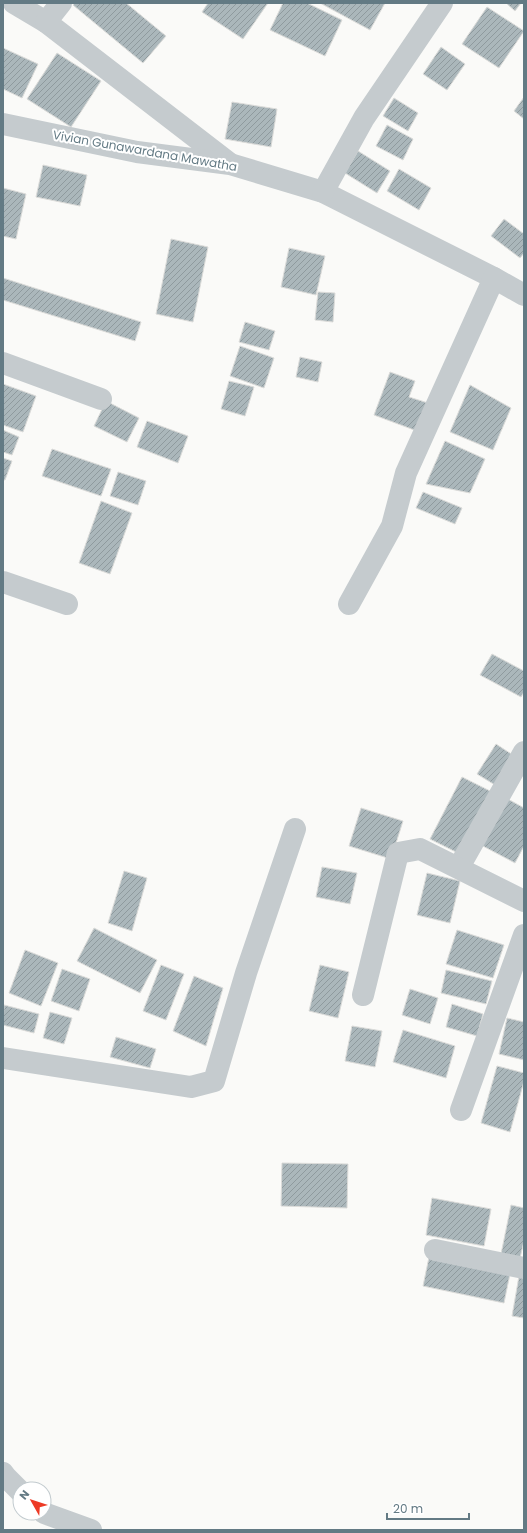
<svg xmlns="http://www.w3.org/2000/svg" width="527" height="1533" viewBox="0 0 527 1533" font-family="Poppins,sans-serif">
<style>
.building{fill:url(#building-hatch);stroke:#dcdcda}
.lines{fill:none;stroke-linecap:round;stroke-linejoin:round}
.minor{stroke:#c5cbce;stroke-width:22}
.labels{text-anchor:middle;stroke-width:4;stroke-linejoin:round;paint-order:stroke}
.street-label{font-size:12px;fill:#637a84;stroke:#fff}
</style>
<defs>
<pattern id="building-hatch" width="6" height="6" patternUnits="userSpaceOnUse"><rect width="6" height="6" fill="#abb7bb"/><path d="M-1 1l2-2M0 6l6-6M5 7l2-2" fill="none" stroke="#8f9a9e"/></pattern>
</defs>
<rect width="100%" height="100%" fill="#fafaf8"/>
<g class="building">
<polygon points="75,3 126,3 166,36 143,63 73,5"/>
<polygon points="208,3 268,3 243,39 202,12"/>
<polygon points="283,3 307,3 342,20 325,56 270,30"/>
<polygon points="320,3 385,3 370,30"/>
<polygon points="506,3 521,3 515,11"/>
<polygon points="487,7 524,31 499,68 462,44"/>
<polygon points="441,47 465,64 447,90 423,74"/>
<polygon points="3,48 38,64 22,98 3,89"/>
<polygon points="57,53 101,81 71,127 27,99"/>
<polygon points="524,97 524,119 514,111"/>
<polygon points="394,98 418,113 408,131 383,116"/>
<polygon points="232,102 277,109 271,147 225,139"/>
<polygon points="387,125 413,139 403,160 376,146"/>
<polygon points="358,151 390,171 377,193 345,173"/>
<polygon points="43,165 87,175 80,206 36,197"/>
<polygon points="399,169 431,188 419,210 387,191"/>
<polygon points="3,188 26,194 16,239 3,236"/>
<polygon points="504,219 524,234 524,253 520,258 491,236"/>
<polygon points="171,239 208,247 193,322 156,314"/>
<polygon points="289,248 325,256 316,295 281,287"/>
<polygon points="3,278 141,322 135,341 3,300"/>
<polygon points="318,292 335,293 333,322 315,320"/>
<polygon points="245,322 275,331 269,350 239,342"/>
<polygon points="240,346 274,358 264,388 230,376"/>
<polygon points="300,357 322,362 318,382 296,377"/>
<polygon points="390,372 415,381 409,397 428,403 417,431 374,415"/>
<polygon points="229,381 254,387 245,416 221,409"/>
<polygon points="3,384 36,396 23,432 3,425"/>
<polygon points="470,385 511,408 493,450 450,432"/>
<polygon points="106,401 139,418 127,442 94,426"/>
<polygon points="147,421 188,436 178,463 137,447"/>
<polygon points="3,430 19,437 12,455 3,452"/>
<polygon points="445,441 485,459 470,493 426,484"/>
<polygon points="52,449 111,469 101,496 42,476"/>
<polygon points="3,458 12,461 5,480 3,480"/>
<polygon points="118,472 146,481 138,505 110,496"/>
<polygon points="423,492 462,508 455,524 416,508"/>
<polygon points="101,501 132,513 110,574 79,563"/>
<polygon points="492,654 524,671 524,692 521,697 480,675"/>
<polygon points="496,744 519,759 500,788 477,774"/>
<polygon points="462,777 494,793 462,855 430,839"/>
<polygon points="506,798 524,808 524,846 515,863 481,845"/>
<polygon points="361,808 403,821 391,859 349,846"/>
<polygon points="322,867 357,873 350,904 316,897"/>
<polygon points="124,871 147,878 132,931 108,923"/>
<polygon points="427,873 460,881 450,923 417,915"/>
<polygon points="94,928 157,960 140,993 77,961"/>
<polygon points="457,930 504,945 493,978 446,964"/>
<polygon points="25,950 58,963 41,1006 9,993"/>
<polygon points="161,965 184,974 166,1020 143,1011"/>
<polygon points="320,965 349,972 338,1018 309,1011"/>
<polygon points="62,969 90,979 79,1011 51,1001"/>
<polygon points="446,970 492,981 486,1004 441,993"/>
<polygon points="194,976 223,988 206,1046 173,1031"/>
<polygon points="410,989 438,998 430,1024 402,1015"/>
<polygon points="452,1004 483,1014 477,1036 446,1027"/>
<polygon points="4,1005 39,1014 34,1033 3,1025"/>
<polygon points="50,1012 72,1018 64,1044 43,1038"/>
<polygon points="507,1018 524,1022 524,1060 499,1054"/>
<polygon points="352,1026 382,1031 375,1067 345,1061"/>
<polygon points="403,1030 455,1046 446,1078 393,1062"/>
<polygon points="116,1037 156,1049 150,1068 110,1057"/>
<polygon points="497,1066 524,1073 524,1081 510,1132 481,1123"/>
<polygon points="282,1163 348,1164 347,1208 281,1206"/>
<polygon points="432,1198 491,1209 484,1246 426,1235"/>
<polygon points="511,1205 524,1208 524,1241 520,1258 501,1254"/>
<polygon points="429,1257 510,1274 504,1303 423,1286"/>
<polygon points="519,1276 524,1276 524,1318 512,1316"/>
</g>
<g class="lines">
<g class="minor">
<polyline points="14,3 46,22"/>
<polyline points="61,3 46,22 229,163"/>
<polyline points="3,124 137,152 230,164 323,192 494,278 524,295"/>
<polyline points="323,192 364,118 442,3"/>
<polyline points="3,363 101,399"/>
<polyline points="3,582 67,604"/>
<polyline points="349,604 392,526 406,473 494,278"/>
<polyline points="459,867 524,752"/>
<polyline points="363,995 398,853 420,849 524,901"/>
<polyline points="3,1058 191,1087 214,1081 246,973 295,829"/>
<polyline points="461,1110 524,935"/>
<polyline points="435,1250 524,1268"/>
<polyline points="3,1473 6,1477 20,1491"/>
<polyline points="44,1513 91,1530"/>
</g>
</g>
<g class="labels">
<g class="street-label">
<text transform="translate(145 151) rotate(10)" y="4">Vivian Gunawardana Mawatha</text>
</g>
</g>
<rect width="527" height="1533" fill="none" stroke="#637a84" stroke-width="8"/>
<g transform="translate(32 1501) rotate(309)"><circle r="19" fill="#ffffff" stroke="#c1cace"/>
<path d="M0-3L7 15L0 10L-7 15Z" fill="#ed3a25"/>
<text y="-6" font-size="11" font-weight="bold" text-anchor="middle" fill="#637a84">N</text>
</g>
<path d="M387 1513v6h82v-6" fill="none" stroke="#637a84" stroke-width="2"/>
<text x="393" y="1513" font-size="12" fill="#637a84" stroke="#ffffff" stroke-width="3" paint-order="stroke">20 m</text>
</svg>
